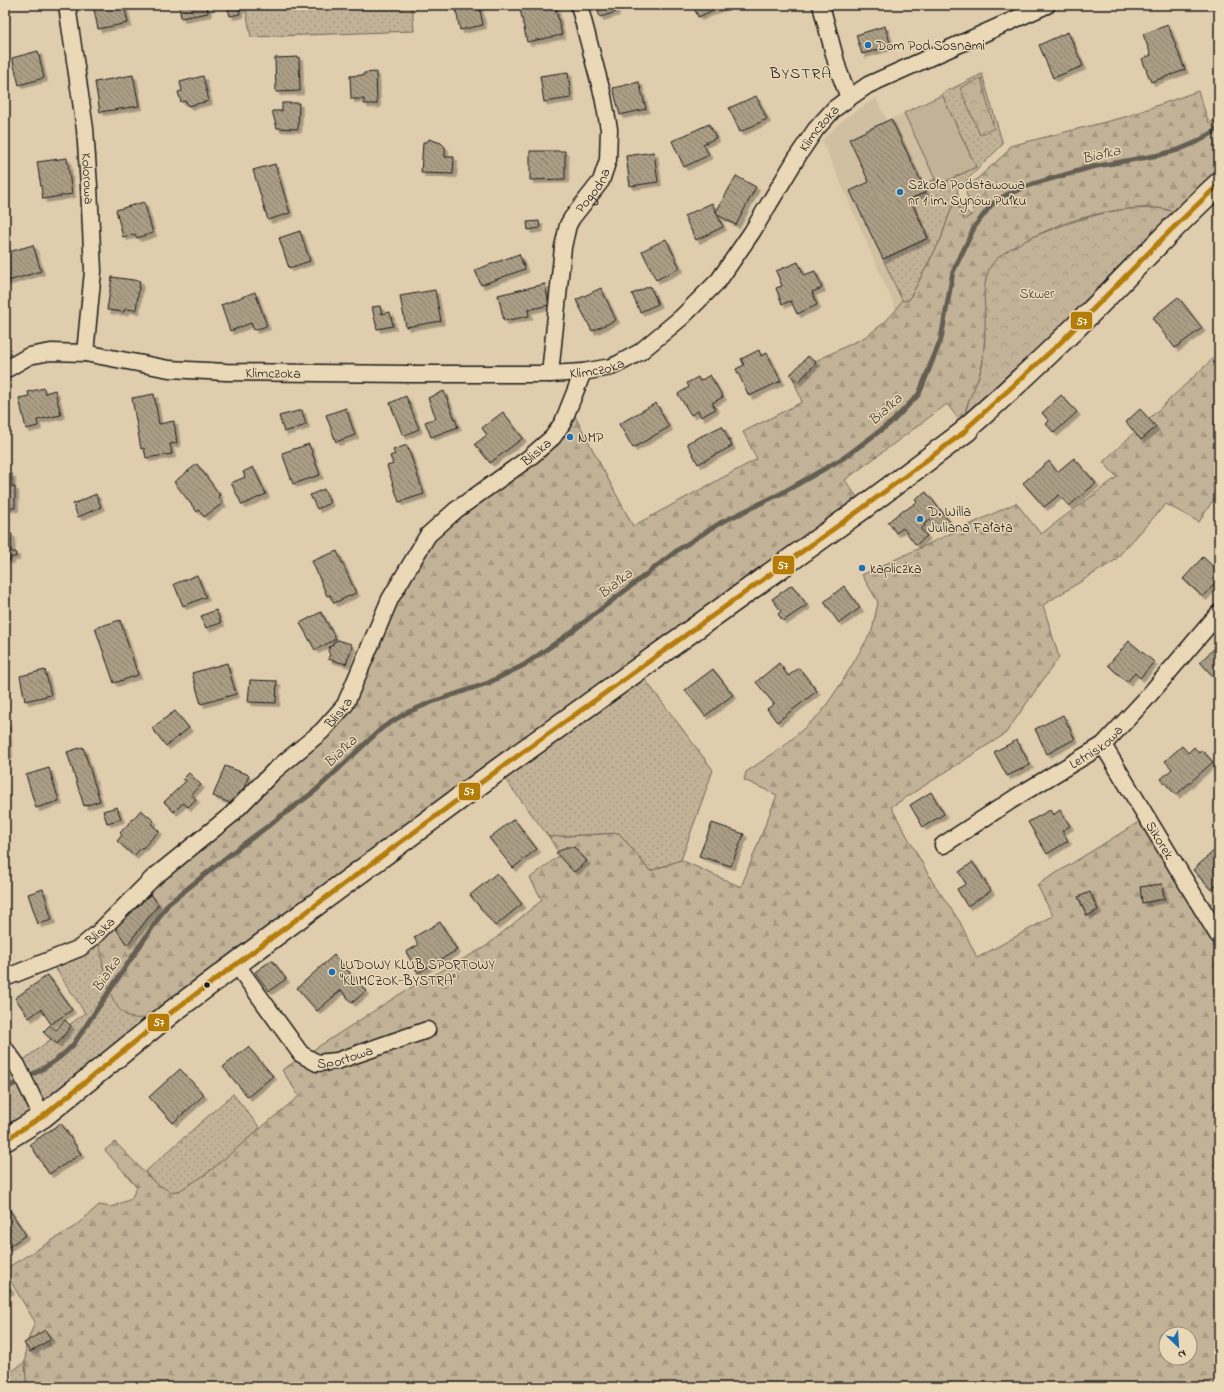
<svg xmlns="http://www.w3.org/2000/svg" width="1224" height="1392" viewBox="0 0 1224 1392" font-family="'Indie Flower',sans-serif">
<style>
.built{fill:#d0bfa1}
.grass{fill:url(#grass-dots);stroke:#6f675a}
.forest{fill:url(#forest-firs);stroke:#6f675a;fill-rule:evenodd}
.park{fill:url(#park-crowns);stroke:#6f675a}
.pitch{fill:#c2b297;stroke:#6f675a}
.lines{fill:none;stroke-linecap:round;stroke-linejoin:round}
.stream{stroke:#655f53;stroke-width:5}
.building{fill:url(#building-back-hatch);stroke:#1c1c1c;filter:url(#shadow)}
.street-casing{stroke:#1c1c1c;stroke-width:19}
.secondary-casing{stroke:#1c1c1c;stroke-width:25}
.street{stroke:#ebd8b6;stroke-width:16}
.secondary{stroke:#ebd8b6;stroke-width:22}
.bus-1-casing{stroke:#ebd8b6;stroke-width:8}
.bus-1{stroke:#b57d08;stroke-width:5}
.poi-dot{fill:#1f6fb2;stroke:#ebd8b6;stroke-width:1.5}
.bus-dot{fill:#1c1c1c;stroke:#ebd8b6;stroke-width:1.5}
.labels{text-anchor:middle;stroke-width:3;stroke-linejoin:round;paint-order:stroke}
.poi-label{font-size:14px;fill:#1c1c1c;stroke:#ebd8b6;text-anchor:start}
.street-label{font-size:14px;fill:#1c1c1c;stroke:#ebd8b6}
.park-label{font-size:14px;fill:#46423b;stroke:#ebd8b6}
.water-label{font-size:15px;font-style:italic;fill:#47433c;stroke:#ebd8b6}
.quarter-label{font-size:16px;letter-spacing:1px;fill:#1c1c1c;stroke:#ebd8b6}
.line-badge{stroke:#ebd8b6;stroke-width:1.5}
.badge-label{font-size:11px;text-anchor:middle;font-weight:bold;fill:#fff}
</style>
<defs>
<pattern id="grass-dots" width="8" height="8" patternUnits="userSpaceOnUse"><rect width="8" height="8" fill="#c2b297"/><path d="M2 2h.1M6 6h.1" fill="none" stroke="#a69882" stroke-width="1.8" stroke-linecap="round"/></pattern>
<pattern id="forest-firs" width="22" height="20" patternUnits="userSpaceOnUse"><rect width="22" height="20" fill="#c2b297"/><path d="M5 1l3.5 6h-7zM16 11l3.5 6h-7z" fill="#a69882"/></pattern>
<pattern id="park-crowns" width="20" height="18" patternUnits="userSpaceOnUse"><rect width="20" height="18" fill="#c2b297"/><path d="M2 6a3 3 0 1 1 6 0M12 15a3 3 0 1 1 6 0" fill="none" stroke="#a69882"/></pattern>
<pattern id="building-back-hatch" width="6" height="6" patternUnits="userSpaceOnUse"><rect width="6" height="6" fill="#ac9e86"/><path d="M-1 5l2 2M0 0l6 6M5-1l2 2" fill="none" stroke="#8b806d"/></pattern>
<filter id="shadow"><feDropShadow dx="3.5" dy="3.5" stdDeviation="0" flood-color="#0004"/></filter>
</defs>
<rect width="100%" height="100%" fill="#dfcdad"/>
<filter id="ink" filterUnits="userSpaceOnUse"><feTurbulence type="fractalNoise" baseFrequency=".025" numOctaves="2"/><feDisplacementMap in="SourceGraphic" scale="8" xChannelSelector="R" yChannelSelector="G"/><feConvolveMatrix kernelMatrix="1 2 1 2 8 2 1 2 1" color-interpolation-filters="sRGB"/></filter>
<g filter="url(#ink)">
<polygon class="built" points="982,76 999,145 957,190 897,312 822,140 845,118 876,98 887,121"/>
<g class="grass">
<polygon points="245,5 412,5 414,31 251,37"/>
<polygon points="982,74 1002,141 1002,145 957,190 962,208 971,215 964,220 956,201 951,209 941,239 909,300 904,301 902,300 883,259 928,238 910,199 926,192 923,185 935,179 938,185 976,167 942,95 943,93"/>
<polygon points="638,670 713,770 681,860 650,871 619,833 549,837 498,770"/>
<polygon points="98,933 150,1018 5,1140 5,1054 17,1065 85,1013 50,960"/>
<path d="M233,1094l27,34c-15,13 -71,66 -88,64 -11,-2 -20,-12 -27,-20z"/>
<polygon points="25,1362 27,1387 5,1387 5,1376"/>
</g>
<g class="forest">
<path d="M1198,91l11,32 10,-4v65l-32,30c-10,-2 -20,-5 -30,-6 -52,-3 -131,22 -167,59l-7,94 -6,22 -11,25 1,22 -20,-26 -102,76 19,27 -714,511c-6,0 -16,1 -21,-1 -24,-12 -27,-61 -31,-84l224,-202 106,-196 101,-77 40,-53 64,121 124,-67 -14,-27 59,-30 -11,-29 76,-37 18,-14 11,-12 6,-10 2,1 5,-1 32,-61 10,-30 5,-8 8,19 10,-7 -8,-20 2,-6 39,-35 3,-6 115,-29z"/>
<path d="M1219,353v138l-20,31 -33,-18 -52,57 -71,44 16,52 -54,77 -114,73 41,74 28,41 17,36 76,-42 -16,-31 105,-65 56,93 21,-16v490h-1192l-2,-21 1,-21 9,-23 -30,-50v-3l69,-42 25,-22 12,2 20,-8 6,-12 -32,-37 10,-8 40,41 16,9 8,-1 26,-16 94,-79 -17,-26 123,-79 80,-44 57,-47 -12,-22 30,-23 -11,-18 70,-4 31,38 31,-11 60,27 36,-92 -33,-15 2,-8 37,-25 38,-34 21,-31 30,-51 6,-29 -16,-27 154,-72 25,31 76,-57 -14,-15zM1166,1334h24v24h-24z"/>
</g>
<g class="park">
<polygon points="981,78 994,128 980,135 960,88"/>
<path d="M1157,208l30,6 -98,100 -124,101c3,-19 16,-36 18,-55 1,-10 2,-21 2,-31 1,-20 -4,-41 4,-60 12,-27 97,-53 125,-58 14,-3 29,-2 43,-3z"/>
</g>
<polygon class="pitch" points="942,95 976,167 938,185 904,113"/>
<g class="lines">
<path class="stream" d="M5,1089c26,-15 46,-21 68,-44l95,-141 69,-55 78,-58 67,-63 24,-15 26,-11 56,-19 36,-18 46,-32 109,-84 41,-26 62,-30 63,-36 48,-36 26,-27 22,-55 12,-67 22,-46 17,-22 14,-9 27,-11 59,-17 67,-12 19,-5 19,-8 17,-10 5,-5"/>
</g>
<g class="building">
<polygon points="93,5 124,5 128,23 98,29"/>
<polygon points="179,5 207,5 208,13 181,18"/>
<polygon points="227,5 241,5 242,9 239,10 240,14 230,16"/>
<polygon points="455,5 479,5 483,25 460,30"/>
<polygon points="538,5 555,5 562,35 527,42 520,9"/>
<polygon points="596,5 614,5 616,12 600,17"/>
<polygon points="693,5 725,5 698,17"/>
<polygon points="1168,25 1185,70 1151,82 1142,59 1151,55 1143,34"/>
<polygon points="885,26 891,46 862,54 856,35"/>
<polygon points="1068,32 1083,66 1053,78 1039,45"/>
<polygon points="38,51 44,78 19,85 12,58"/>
<polygon points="299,57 300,91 276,92 275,58"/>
<polygon points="376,72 377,104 364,104 364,99 351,99 350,76 364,75 364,73"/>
<polygon points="568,72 571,98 544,102 540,76"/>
<polygon points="133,75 139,106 100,112 95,82"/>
<polygon points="203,76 209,101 188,106 186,101 181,102 178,92 182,91 180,82"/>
<polygon points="639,82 646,109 620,115 613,88"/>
<polygon points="756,96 767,119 740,132 729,108"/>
<polygon points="282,103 299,103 298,129 277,128 272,111 282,111"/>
<polygon points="891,119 926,192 910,199 928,238 883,259 850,191 869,182 849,139"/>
<polygon points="709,124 716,138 703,144 709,155 684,167 672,141"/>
<polygon points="429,139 441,143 445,147 445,157 454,157 453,174 421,173 423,142 427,142"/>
<polygon points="530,151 565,151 565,179 530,180"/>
<polygon points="654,152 658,182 630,186 626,156"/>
<polygon points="67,158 72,194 43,199 37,162"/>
<polygon points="275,164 290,213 268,220 253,170"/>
<polygon points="736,176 756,187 736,225 718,215 716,212"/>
<polygon points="144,202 153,233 137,238 135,234 123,237 116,210"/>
<polygon points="712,203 723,227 696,240 684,216"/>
<polygon points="539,221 540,228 528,230 527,222"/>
<polygon points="300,231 310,261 289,268 279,238"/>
<polygon points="666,239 680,268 656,280 642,251"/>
<polygon points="33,245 41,271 5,282 5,253"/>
<polygon points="519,254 525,269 481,285 475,270"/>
<polygon points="798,262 804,275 815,271 822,288 812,292 817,305 797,314 791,301 782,304 776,288 782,286 776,271"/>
<polygon points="112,277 140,281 136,310 125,309 124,312 107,310"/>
<polygon points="545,284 549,305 528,310 529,316 504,321 498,295"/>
<polygon points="650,286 658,304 640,312 632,294"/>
<polygon points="601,288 616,320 592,331 576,300"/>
<polygon points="435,290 441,321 406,327 400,296"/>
<polygon points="255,292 267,326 254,330 251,323 230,331 221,305"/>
<polygon points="1178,297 1202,328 1175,348 1152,318"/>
<polygon points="380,306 382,314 390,312 393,326 377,329 372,307"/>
<polygon points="759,350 761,356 767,353 781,381 749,396 736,369 744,365 741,359"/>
<polygon points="808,356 816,363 798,382 790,375"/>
<polygon points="710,375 723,397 712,403 716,409 701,417 698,411 691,415 678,394 689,387 687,383 698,377 700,381"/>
<polygon points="44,388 45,393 55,390 61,415 37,420 38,426 26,429 19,398 29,396 28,392"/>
<polygon points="444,391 458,427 431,437 425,422 436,418 428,398"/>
<polygon points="154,394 159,424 174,421 177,443 170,444 172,454 146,458 144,448 141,449 132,398"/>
<polygon points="1061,395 1077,412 1054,433 1046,424 1049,421 1042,413"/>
<polygon points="406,396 419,429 403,436 390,403"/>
<polygon points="656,403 669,427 633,448 619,424"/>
<polygon points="346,408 355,435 336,442 326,415"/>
<polygon points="1140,409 1156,427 1141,440 1126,422"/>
<polygon points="302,410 306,425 284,432 279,416"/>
<polygon points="503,412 523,438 490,463 475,444 487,435 482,428"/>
<polygon points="722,426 732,446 698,464 687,443"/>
<polygon points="309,444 320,475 293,484 282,453"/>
<polygon points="407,445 424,494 399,502 387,466 393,464 390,456 395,454 393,450"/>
<polygon points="1074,458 1096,483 1069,506 1059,495 1044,507 1023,483 1049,461 1057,472"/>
<polygon points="197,464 220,495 218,496 223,503 204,517 199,510 197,512 174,482"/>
<polygon points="253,467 266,494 242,505 231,483 245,477 243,472"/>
<polygon points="5,474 12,474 12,487 15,487 15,508 5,508"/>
<polygon points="324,489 330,503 317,509 310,495"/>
<polygon points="926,492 950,522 938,530 930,520 924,524 925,526 921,529 927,536 916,545 903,528 896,533 888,522 903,510 904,511 917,502 915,500"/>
<polygon points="96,494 101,507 78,517 73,504"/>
<polygon points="5,534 12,534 11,552 16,552 16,557 11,557 11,560 5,560"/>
<polygon points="337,551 356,593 334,603 330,595 327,596 312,561"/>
<polygon points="1203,557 1219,572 1219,579 1203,597 1183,579"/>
<polygon points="197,575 206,597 183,606 174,584"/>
<polygon points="792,585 807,605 783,621 778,614 781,611 772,599"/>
<polygon points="844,586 860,608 839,623 824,602"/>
<polygon points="216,610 221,623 206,628 201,616"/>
<polygon points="321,612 336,639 315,650 300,623"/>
<polygon points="120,620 138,675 114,683 95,628"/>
<polygon points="338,640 351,644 352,647 346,664 328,659 330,654 328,652 330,646 332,646 334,642"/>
<polygon points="1129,641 1154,662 1140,678 1135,673 1127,682 1108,665"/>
<polygon points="1219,644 1219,679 1217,681 1200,662"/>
<polygon points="227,663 236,694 201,704 192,673"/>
<polygon points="779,663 788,676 799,668 817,691 777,722 767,709 774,704 756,682"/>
<polygon points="713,669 733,695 705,716 685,690"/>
<polygon points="45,670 51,695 25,701 20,676"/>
<polygon points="250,680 277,681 276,703 248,702"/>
<polygon points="175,711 189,728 166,746 152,728"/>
<polygon points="1063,715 1075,739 1047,754 1035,729"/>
<polygon points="5,723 7,723 9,755 6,755 7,761 5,761"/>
<polygon points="1017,740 1030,765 1007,776 994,752"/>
<polygon points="1182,746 1188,753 1194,747 1199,753 1202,750 1213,762 1176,795 1161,779 1172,769 1165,761"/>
<polygon points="83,747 100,801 84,806 67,752"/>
<polygon points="225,766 249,775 242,793 239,793 235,805 213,796"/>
<polygon points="49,768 59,801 36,808 26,775"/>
<polygon points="189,773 201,785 191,794 196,799 188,807 183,803 174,812 164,802 186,781 183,779"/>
<polygon points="931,792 944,814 923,827 910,805"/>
<polygon points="117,807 121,819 107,823 103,811"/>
<polygon points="141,810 154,821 151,824 159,831 143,848 142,847 134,856 117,841 122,835 120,833"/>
<polygon points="1050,810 1053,815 1060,810 1070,826 1062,831 1068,841 1047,854 1028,822"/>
<polygon points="514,819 537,849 513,868 489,838"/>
<polygon points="712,823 744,834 731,866 699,856"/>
<polygon points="1219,846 1219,882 1211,890 1193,870"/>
<polygon points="566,847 574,847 587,861 574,872 556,853"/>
<polygon points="973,862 991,891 967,906 957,889 966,884 959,872"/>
<polygon points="497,873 522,904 495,926 470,895"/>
<polygon points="1162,884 1164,899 1142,903 1140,887"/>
<polygon points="43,889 52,920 38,924 28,894"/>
<polygon points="1090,892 1098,910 1087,916 1078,897"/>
<polygon points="151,894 158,905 127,945 115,927"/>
<polygon points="440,922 457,950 418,973 406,952 418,945 414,937"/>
<polygon points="334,955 366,991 352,1003 341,990 317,1011 297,988"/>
<polygon points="272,960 286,979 269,991 255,972"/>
<polygon points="48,975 72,1010 51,1024 41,1009 29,1018 15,998"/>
<polygon points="65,1020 71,1026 57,1044 43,1032 50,1025 56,1030"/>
<polygon points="248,1047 273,1076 248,1097 223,1067"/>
<polygon points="180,1069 204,1095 173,1123 149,1097"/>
<polygon points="61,1123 81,1154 49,1174 30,1144"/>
<polygon points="5,1203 26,1235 5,1249"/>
<polygon points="5,1282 11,1290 5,1294"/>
<polygon points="45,1330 51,1339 30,1352 24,1343"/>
</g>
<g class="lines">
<g class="street-casing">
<g id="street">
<path id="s1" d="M67,5l18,124 4,57 4,85 -8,82"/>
<polyline points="821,5 838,69 849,98"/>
<path id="s2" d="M5,370l24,-14 22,-4 34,1 84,16 57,3 182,2h142l33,-2 28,-5 7,-3 22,-12 42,-35 37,-37 33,-48 47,-78 17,-25 18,-20 15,-11 19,-13 179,-80"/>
<path id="s3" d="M550,374l13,-127 5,-22 4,-7 29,-37 7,-21 1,-31 -6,-33 -24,-91"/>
<path id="s4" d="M1103,745l115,190"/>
<path id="s5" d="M943,845l78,-51 82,-49 41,-44 75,-88"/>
<path id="s6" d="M236,964l65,90 16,9 20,-2 90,-31"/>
<path id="s7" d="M5,978l75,-30 18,-15 55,-55 78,-63 43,-44 48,-40 23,-26 45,-106 38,-64 28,-25 73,-52 24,-21 10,-15 20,-50"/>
<polyline points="5,1049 17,1065 42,1117"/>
</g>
</g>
<g class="secondary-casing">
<path id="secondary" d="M5,1140l37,-23 131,-106 149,-111 176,-130 366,-263 103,-77v-2c42,-37 83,-75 123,-115 43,-43 84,-88 129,-129"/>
</g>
<use href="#street" class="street"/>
<use href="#secondary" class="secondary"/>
<g class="bus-1-casing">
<polyline id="bus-1" points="5,1140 42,1117 173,1011 498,770 864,507 967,430 967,428 1060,343 1170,231 1219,184"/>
</g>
<use href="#bus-1" class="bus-1"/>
</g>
</g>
<g class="poi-dot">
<circle cx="868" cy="45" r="4"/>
<circle cx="900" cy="192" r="4"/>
<circle cx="570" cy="437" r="4"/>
<circle cx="920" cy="519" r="4"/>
<circle cx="862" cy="568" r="4"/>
<circle cx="332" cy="972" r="4"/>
</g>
<circle class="bus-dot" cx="207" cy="985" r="3.5"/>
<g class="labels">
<g class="poi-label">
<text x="876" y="50">Dom Pod Sosnami</text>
<text x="908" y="189">Szkoła Podstawowa<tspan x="908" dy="16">nr 1 im. Synów Pułku</tspan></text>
<text x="578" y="442">NMP</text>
<text x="928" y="516">D. Willa<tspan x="928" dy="16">Juliana Fałata</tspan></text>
<text x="870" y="573">kapliczka</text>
<text x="340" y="969">LUDOWY KLUB SPORTOWY<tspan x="340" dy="16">"KLIMCZOK-BYSTRA"</tspan></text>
</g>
<g class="street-label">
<text dy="5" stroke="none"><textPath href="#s2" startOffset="934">Klimczoka</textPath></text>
<text dy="5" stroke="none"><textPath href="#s1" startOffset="175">Kolorowa</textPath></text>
<text dy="5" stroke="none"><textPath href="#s3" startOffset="193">Pogodna</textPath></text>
<text dy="5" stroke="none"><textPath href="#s2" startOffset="598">Klimczoka</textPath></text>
<text dy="5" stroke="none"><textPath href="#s2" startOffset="274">Klimczoka</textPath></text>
<text dy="5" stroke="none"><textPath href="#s7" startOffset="767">Bliska</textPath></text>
<text dy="5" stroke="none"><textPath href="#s7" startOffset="431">Bliska</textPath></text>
<text dy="5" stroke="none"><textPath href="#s5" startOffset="182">Letniskowa</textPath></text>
<text dy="5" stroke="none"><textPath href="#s4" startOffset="111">Sikorek</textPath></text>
<text dy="5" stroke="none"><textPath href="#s7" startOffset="107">Bliska</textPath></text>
<text dy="5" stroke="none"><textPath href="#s6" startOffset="158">Sportowa</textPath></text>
</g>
<g class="park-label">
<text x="1037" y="298">Skwer</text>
</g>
<g class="water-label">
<text transform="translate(1101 154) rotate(-13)" y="5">Białka</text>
<text transform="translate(885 409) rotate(-42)" y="5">Białka</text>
<text transform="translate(615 583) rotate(-38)" y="5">Białka</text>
<text transform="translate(340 751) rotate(-44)" y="5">Białka</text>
<text transform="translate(106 974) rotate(-56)" y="5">Białka</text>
</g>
<g class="quarter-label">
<text x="801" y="78">BYSTRA</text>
</g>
</g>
<g class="line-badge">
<rect x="1070" y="311" width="23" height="19" rx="4" fill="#b57d08"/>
<rect x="772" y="555" width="23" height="20" rx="4" fill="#b57d08"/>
<rect x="458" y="782" width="23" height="19" rx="4" fill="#b57d08"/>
<rect x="147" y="1013" width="23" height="19" rx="4" fill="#b57d08"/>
</g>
<g class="badge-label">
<text x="1082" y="325">57</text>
<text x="783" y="569">57</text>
<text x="469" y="795">57</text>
<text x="159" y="1026">57</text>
</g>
<rect width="1224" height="1392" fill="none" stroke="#ebd8b6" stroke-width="20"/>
<rect x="10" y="10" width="1204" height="1372" fill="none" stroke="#1c1c1c" stroke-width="1.5" filter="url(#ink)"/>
<g transform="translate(1178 1346) rotate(155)"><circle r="19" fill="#ebd8b6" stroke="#988d78"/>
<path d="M0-3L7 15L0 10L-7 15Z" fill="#1f6fb2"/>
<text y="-6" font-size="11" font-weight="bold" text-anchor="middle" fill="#1c1c1c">N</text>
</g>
</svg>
